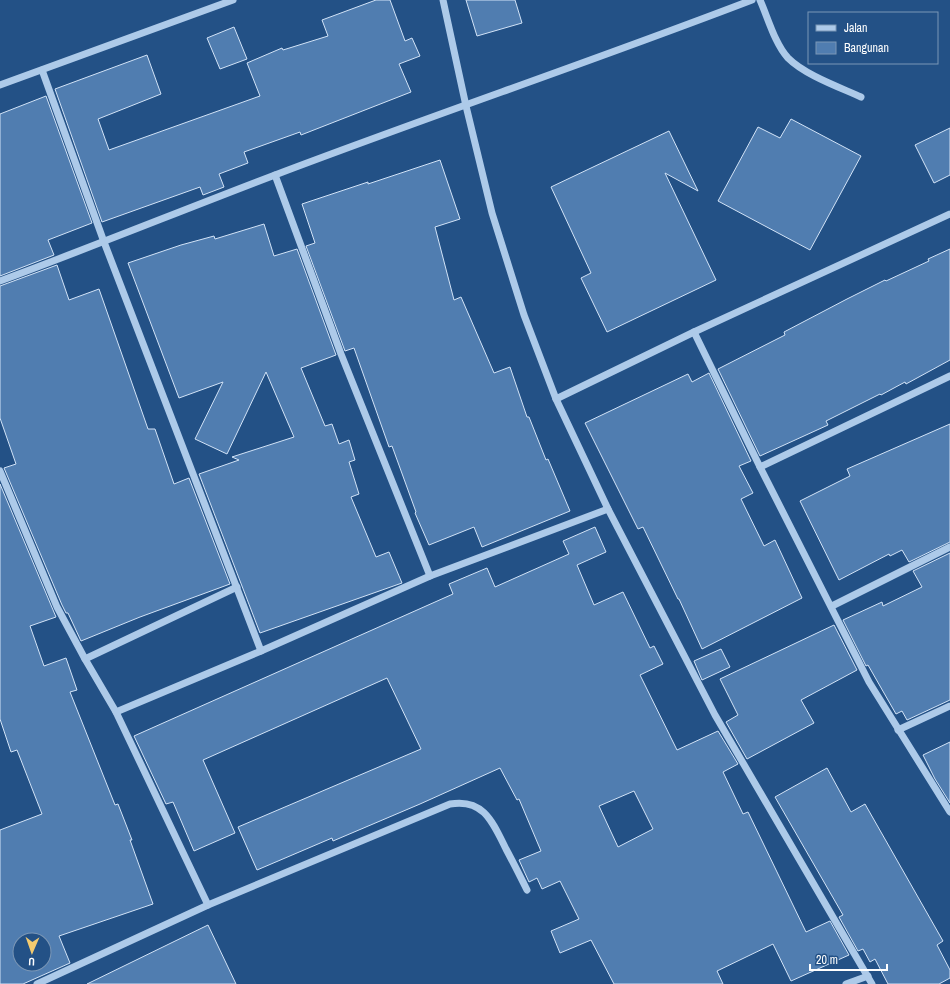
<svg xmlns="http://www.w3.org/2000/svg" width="950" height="984" viewBox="0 0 950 984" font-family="'Archivo Narrow',sans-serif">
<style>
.building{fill:#507db0;stroke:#d2e3f7;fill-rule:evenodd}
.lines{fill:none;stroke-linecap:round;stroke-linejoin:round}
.minor{stroke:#adcae9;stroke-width:7}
</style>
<rect width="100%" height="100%" fill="#235186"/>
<g class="building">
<polygon points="376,0 390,0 405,41 412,38 420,56 399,64 411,92 301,135 300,132 244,152 248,163 219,174 224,187 203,195 200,187 102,222 55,89 147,55 161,94 98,119 109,150 260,96 247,63 282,48 283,50 328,36 322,20"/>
<polygon points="466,0 515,0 522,23 477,36"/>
<polygon points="234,27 247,59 220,69 207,38"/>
<polygon points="46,96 92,223 48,240 54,255 0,276 0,114"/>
<polygon points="791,119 861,156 810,250 718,201 758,127 780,138"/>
<polygon points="950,128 950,175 934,183 915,145"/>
<polygon points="669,131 698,191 665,173 716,280 607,332 581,278 591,273 551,187"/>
<polygon points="440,160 460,219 435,227 454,300 461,297 494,373 510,367 527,417 529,417 546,460 548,459 570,511 482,547 474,527 429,545 415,513 416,512 392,446 389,447 354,348 345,351 306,246 315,243 302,204 368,182 368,184"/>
<polygon points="264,224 274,256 297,249 336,355 301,368 325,426 332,424 339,444 349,440 355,460 349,462 359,494 351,497 376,557 389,552 402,583 260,633 199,474 239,460 232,457 294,437 266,372 227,454 195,439 223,382 179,398 128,263 181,245 214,236 215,239"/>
<polygon points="950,249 950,360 906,384 905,382 881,395 880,394 826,421 828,425 760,456 718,369 785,335 784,332 847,299 885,280 886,281 929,261 928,259"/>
<polygon points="57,265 69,300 99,289 148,429 155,429 174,484 189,478 230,584 140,617 81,641 68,613 66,613 62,605 4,468 16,464 0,418 0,286"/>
<polygon points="709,373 751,461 739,466 753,493 741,499 764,546 775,540 802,598 702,649 679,599 678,599 643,527 638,529 585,423 688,374 692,382"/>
<polygon points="950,424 950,542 909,562 902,550 890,556 889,554 839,580 800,501 850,476 847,469"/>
<path d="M0,484l56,133 -26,9 14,40 22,-8 11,32 -7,2 45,113 3,-1 14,36h-2l23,64 -94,32 11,27 -47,21h-23v-154l42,-16 -25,-64 -6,2 -11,-33zM20,940h24v24h-24z"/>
<path d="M595,527l11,25 -29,13 17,40 29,-13 27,56 4,-2 9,18 -23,11 37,75 41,-19 20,33 -15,8 20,42 5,-2 58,120 24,-11 19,34 -58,26 -18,-37 -56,27 6,13h-109l-23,-44 -31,13 -9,-22 28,-12 -19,-38 -18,8 -5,-11 -8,4 -10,-22 22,-9 -22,-52 -2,1 -17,-32 -80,36 -87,37 -1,-3 -75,32 -19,-43 183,-78 -34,-71 -184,82 32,73 -41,18 -21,-49 -7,2 -32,-68 319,-142 -4,-10 38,-16 8,19 74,-33 -6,-13zM634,791l19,38 -35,18 -19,-41z"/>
<polygon points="950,553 950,700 907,720 902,711 896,714 868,665 866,666 843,620 882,602 883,606 922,587 913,571"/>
<polygon points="834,625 857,670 801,700 814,723 747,759 726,722 738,715 720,679"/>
<polygon points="721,649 730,667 702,680 694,661"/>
<polygon points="950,742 950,803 935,779 923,755"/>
<polygon points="827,768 851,812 865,804 943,941 937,945 950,970 950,978 939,984 888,984 875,959 870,962 863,949 858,951 839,917 843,915 775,797"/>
<polygon points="208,925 236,984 87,984"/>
</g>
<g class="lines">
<g class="minor">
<polyline points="443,0 466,106 492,213 524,315 556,399 608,509 715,715 872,984"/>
<path d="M760,0c8,18 15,44 28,58 17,17 51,29 73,39"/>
<polyline points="42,70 104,242 261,651"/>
<polyline points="0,85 233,0"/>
<polyline points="275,175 341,354 430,576"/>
<path d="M0,281c92,-34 183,-71 275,-106 158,-60 318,-114 477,-175"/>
<polyline points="694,332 760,467 869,682 950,812"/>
<polyline points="556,399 694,332 950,214"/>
<polyline points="760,467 950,376"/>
<polyline points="0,471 57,607 85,659 116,712 208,905"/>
<polyline points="832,606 950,547"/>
<polyline points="85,659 237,587"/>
<polyline points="116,712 261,651 430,576 608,509"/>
<polyline points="898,730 950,706"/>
<path d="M37,984l171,-79 242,-101c34,-6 43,19 56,45 7,13 14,27 21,41"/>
<polyline points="846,984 868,976"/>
</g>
</g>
<rect x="808" y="12" width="130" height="52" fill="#235186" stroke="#7b97b6"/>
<rect x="816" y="25" width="20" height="6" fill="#adcae9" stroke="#7b97b6"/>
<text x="844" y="32" font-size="12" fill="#ffffff">Jalan</text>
<rect x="816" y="42" width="20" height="12" fill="#507db0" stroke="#7b97b6"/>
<text x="844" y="52" font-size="12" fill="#ffffff">Bangunan</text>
<g transform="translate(32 952) rotate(182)"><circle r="19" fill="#235186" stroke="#7b97b6"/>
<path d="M0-3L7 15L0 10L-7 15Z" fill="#f4cb70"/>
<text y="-6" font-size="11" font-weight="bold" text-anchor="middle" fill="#ffffff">U</text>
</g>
<path d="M810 964v6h77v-6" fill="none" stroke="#ffffff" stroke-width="2"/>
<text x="816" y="964" font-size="12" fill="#ffffff" stroke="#235186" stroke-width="3" paint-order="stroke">20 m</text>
</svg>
